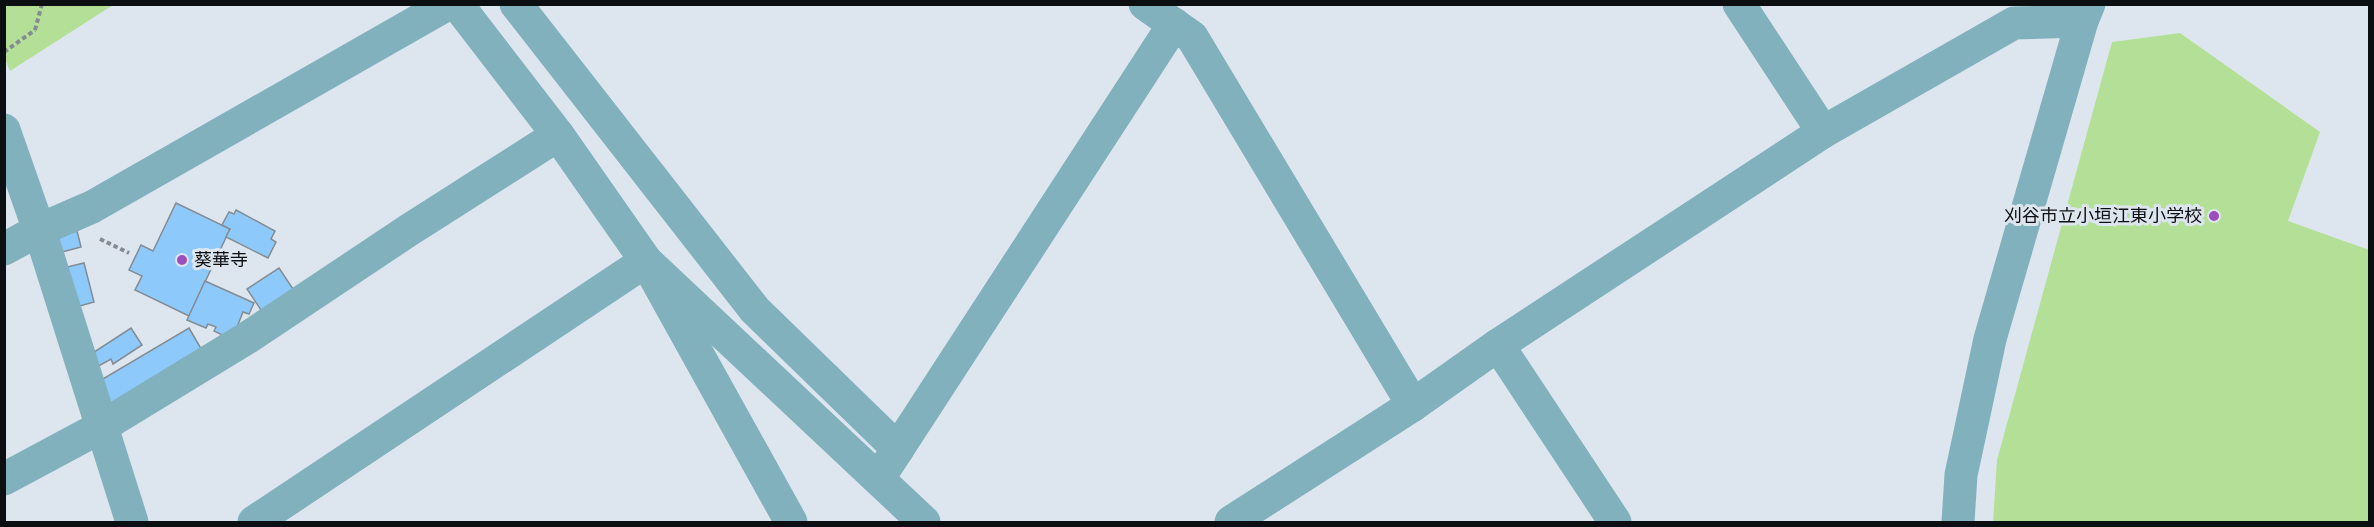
<svg xmlns="http://www.w3.org/2000/svg" width="2374" height="527" viewBox="0 0 2374 527" font-family="'Archivo Narrow','Noto Sans JP',sans-serif">
<style>
.green{fill:#b3e096}
.building{fill:#8ec9fc;stroke:#848c93;stroke-width:1.5}
.lines{fill:none;stroke-linecap:round;stroke-linejoin:round}
.path{stroke:#858b91;stroke-width:4;stroke-dasharray:4.5 3;stroke-linecap:butt}
.minor{stroke:#82b1be;stroke-width:33}
.poi-dot{fill:#9d4ebe;stroke:#dde6ee;stroke-width:2}
.labels{text-anchor:middle;stroke-width:6;stroke-linejoin:round;paint-order:stroke}
.poi-label{font-size:18px;fill:#0c0f11;stroke:#dde6ee;text-anchor:end}
</style>
<rect width="100%" height="100%" fill="#dde6ee"/>
<g class="green">
<polygon points="4,5 5,4 113,5 10,71 5,59"/>
<polygon points="2180,33 2320,132 2288,221 2369,250 2369,522 1993,522 1997,460 2112,42"/>
</g>
<g class="building">
<polygon points="176,203 230,229 189,316 135,290 142,276 129,270 141,245 153,251"/>
<polygon points="236,210 275,231 271,239 276,242 268,258 226,237 230,229 222,225 229,212 234,214"/>
<polygon points="77,231 81,247 62,252 58,236"/>
<polygon points="84,263 94,302 76,307 67,267"/>
<polygon points="279,268 295,292 263,313 247,289"/>
<polygon points="205,281 254,303 249,314 243,312 235,332 226,337 214,331 216,327 208,324 206,328 187,320"/>
<polygon points="131,328 142,345 113,364 111,359 95,368 88,356"/>
<polygon points="189,328 203,352 110,408 96,383"/>
</g>
<g class="lines">
<g class="path">
<polyline points="35,30 42,4"/>
<polyline points="4,52 35,30"/>
<polyline points="100,239 129,253"/>
</g>
<g class="minor">
<polyline points="457,4 558,135 646,261 924,522"/>
<polyline points="516,4 755,310 898,449"/>
<polyline points="1145,4 1192,37 1413,405"/>
<polyline points="1739,4 1823,132"/>
<polyline points="4,130 45,247 132,522"/>
<polyline points="4,249 39,230 92,207 448,4"/>
<polyline points="1498,345 1615,522"/>
<polyline points="886,467 1174,24"/>
<polyline points="4,479 101,427 247,338 409,230 558,135"/>
<polyline points="254,522 646,261 791,522"/>
<polyline points="1231,522 1413,405 1498,345 1823,132 2014,23 2082,21"/>
<polyline points="1958,522 1961,475 1990,339 2082,21 2089,4"/>
</g>
</g>
<g class="poi-dot">
<circle cx="2214" cy="216" r="6"/>
<circle cx="182" cy="260" r="6"/>
</g>
<g class="labels">
<g class="poi-label">
<text x="2202" y="222">刈谷市立小垣江東小学校</text>
<text x="194" y="266" text-anchor="start">葵華寺</text>
</g>
</g>
<rect width="2374" height="527" fill="none" stroke="#0c0f11" stroke-width="12"/>
</svg>
